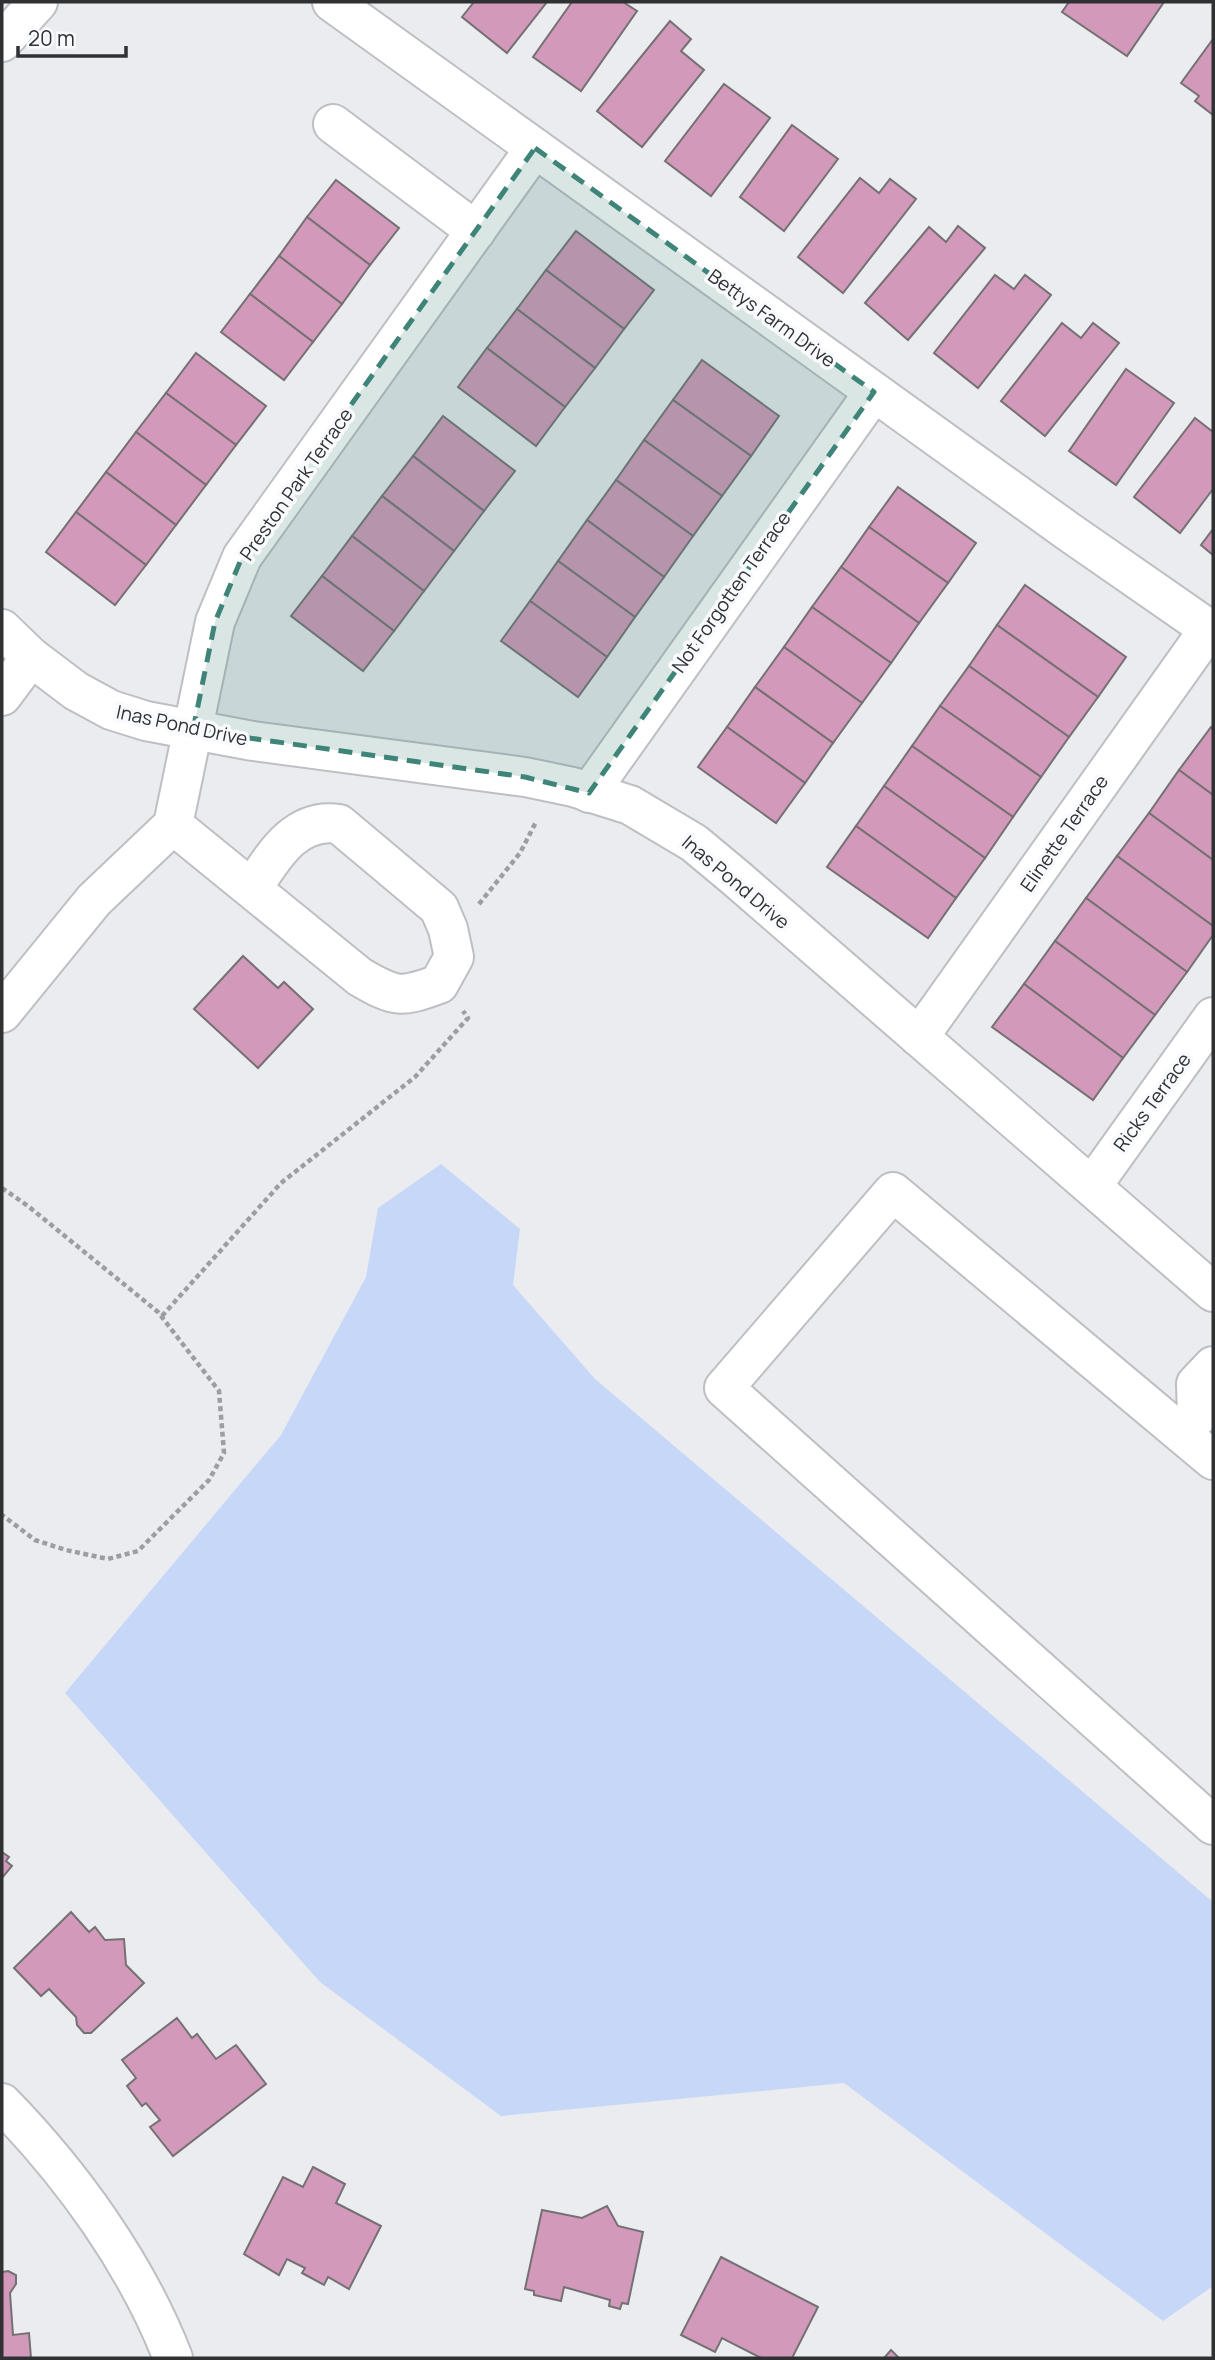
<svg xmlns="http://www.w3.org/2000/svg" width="1215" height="2360" viewBox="0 0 1215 2360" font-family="Manrope,sans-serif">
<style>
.green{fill:#c6d7f8}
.building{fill:#d399ba;stroke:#757173;stroke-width:2}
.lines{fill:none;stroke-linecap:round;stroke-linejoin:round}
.minor-casing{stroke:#bdbfc3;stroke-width:42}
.path{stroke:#9c9ea1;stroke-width:4.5;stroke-dasharray:5 3.5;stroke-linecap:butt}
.minor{stroke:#fff;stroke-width:38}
.marked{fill:#3f8478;fill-opacity:0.2;stroke:#3f8478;stroke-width:5;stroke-dasharray:14 9;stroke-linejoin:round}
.labels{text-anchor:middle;stroke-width:7;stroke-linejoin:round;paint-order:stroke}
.street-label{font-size:19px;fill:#303132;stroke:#f8fafe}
</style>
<rect width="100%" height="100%" fill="#eaecf0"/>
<polygon class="green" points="441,1164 520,1229 513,1285 595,1379 1213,1902 1213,2286 1163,2321 844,2083 501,2116 320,1982 65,1693 281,1435 366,1277 378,1208"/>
<g class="building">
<polygon points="474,2 547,2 507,53 462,17"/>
<polygon points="572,2 623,2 637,11 581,91 533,57"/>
<polygon points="1069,2 1164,2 1127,56 1062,12"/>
<polygon points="670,21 691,39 681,51 704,70 642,147 597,111"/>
<polygon points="1213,39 1213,115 1195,101 1199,96 1181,83"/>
<polygon points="724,84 770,118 711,196 665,161"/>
<polygon points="792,125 838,159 784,231 740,197"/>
<polygon points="860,178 879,193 890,179 916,199 843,293 798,257"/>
<polygon points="336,180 399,228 370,265 307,217"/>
<polygon points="307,217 370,265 342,304 279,256"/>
<polygon points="958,226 985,248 908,340 865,303 929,227 946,242"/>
<polygon points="576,231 654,290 624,329 546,270"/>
<polygon points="279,256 342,304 313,342 250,294"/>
<polygon points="546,270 624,329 595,368 517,309"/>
<polygon points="995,275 1014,289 1025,275 1051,295 978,388 934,353"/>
<polygon points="250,294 313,342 284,380 221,332"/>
<polygon points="517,309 595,368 565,407 487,348"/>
<polygon points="1062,323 1081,338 1093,323 1119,343 1045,436 1001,401"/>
<polygon points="487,348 565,407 536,446 458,387"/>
<polygon points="196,353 266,406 236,445 166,393"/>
<polygon points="702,360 779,416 751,456 673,400"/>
<polygon points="1126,369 1174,403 1116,485 1069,451"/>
<polygon points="166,393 236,445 206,485 136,432"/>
<polygon points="673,400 751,456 722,496 644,440"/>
<polygon points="443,416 515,471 484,511 413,456"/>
<polygon points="1195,418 1213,432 1213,489 1180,533 1134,497"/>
<polygon points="136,432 206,485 176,525 106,472"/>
<polygon points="644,440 722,496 693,536 616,480"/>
<polygon points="413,456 484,511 454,551 382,496"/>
<polygon points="106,472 176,525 146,565 76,512"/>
<polygon points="616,480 693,536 664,577 587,520"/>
<polygon points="898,487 976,543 948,583 869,527"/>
<polygon points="382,496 454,551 424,591 352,536"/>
<polygon points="76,512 146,565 115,605 46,552"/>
<polygon points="587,520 664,577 635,617 558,561"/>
<polygon points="869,527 948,583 919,623 841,567"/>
<polygon points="1213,529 1213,555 1201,545"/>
<polygon points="352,536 424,591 394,631 322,576"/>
<polygon points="558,561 635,617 607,657 530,601"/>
<polygon points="841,567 919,623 891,663 812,607"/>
<polygon points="322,576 394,631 363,671 291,616"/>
<polygon points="1025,585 1126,657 1098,697 997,625"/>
<polygon points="530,601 607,657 578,697 501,641"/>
<polygon points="812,607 891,663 862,703 784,647"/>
<polygon points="997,625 1098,697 1069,737 969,666"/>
<polygon points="784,647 862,703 833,743 755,687"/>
<polygon points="969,666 1069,737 1041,777 940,706"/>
<polygon points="755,687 833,743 805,783 727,727"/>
<polygon points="940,706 1041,777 1013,817 912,746"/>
<polygon points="727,727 805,783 776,823 698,767"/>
<polygon points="1211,727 1213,729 1213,795 1179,770"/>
<polygon points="912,746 1013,817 985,858 884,786"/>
<polygon points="1179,770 1213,795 1213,860 1149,813"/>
<polygon points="884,786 985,858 956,898 856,826"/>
<polygon points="1149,813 1213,860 1213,926 1117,856"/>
<polygon points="856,826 956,898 928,938 827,867"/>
<polygon points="1117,856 1213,926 1213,935 1187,972 1086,898"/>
<polygon points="1086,898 1187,972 1155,1015 1055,941"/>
<polygon points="1055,941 1155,1015 1123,1058 1024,984"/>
<polygon points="243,956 278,988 284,982 313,1009 258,1068 194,1009"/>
<polygon points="1024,984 1123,1058 1093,1100 992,1027"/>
<polygon points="2,1852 9,1857 6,1861 12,1866 2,1878"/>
<polygon points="71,1912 89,1932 95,1927 105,1940 124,1939 126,1965 144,1983 91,2033 84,2033 77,2025 76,2017 49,1989 41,1996 14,1968"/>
<polygon points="177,2018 192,2038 197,2034 216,2059 236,2045 266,2084 173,2156 150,2127 160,2120 146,2103 142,2106 127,2086 136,2078 122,2060"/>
<polygon points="313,2167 345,2184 336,2203 381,2226 349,2289 328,2277 324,2285 302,2273 305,2268 287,2259 279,2275 244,2254 283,2177 303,2187"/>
<polygon points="607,2206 618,2226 643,2232 628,2304 622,2303 620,2309 609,2306 610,2300 564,2287 561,2301 534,2295 534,2291 525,2289 542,2210 582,2218"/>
<polygon points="721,2257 818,2307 792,2358 761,2358 722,2338 715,2352 681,2335"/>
<polygon points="8,2271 16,2275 16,2284 10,2293 13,2335 29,2333 31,2358 2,2358 2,2272"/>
<polygon points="891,2350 899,2358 884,2358"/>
</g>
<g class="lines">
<g class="minor-casing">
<g id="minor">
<polyline points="332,2 1069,532 1213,632"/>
<polyline points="2,42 38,2"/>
<polyline points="333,124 476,231"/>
<polyline points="2,629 31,657 76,691 111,710 146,721 253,741 525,777 573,787 630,805 694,843 736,878 1213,1292"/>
<polyline points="2,696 31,657"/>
<polyline points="589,793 874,392"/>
<path d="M173,825l187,152c36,21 41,21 79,7l15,-27 -6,-28 -9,-21 -100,-84c-44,-7 -66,33 -87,65"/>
<polyline points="2,1013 94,900 173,825 215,622 242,557 535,148"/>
<polyline points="919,1037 1209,629"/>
<polyline points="1092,1186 1213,1017"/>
<polyline points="1197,1417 1196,1384 1213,1366"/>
<polyline points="1213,1460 893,1192 724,1388 1213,1825"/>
<path d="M2,2103c70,72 134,160 171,255"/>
</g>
</g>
<g class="path">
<polyline points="479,904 520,853 536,822"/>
<polyline points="2,1188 28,1206 158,1312 219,1391 224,1453 209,1480 138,1551 108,1559 66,1550 35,1540 2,1515"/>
<polyline points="162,1316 281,1183 415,1077 468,1018 463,1011"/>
</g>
<use href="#minor" class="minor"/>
</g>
<path class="marked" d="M535,148l339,244 -285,401 -64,-16 -332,-47 22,-108 27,-65z"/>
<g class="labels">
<g class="street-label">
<text transform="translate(772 318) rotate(36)" y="7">Bettys Farm Drive</text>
<text transform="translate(296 484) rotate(-55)" y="7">Preston Park Terrace</text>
<text transform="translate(731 592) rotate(-55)" y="7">Not Forgotten Terrace</text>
<text transform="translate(182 725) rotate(12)" y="7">Inas Pond Drive</text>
<text transform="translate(1064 833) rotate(-55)" y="7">Elinette Terrace</text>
<text transform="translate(736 882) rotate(40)" y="7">Inas Pond Drive</text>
<text transform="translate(1152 1102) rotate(-54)" y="7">Ricks Terrace</text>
</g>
</g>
<rect width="1215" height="2360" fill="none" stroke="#303132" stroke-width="7"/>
<path d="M18 46v10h108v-10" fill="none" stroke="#303132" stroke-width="3.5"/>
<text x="28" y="46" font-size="21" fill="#303132" stroke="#f8fafe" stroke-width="5" paint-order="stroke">20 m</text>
</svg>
